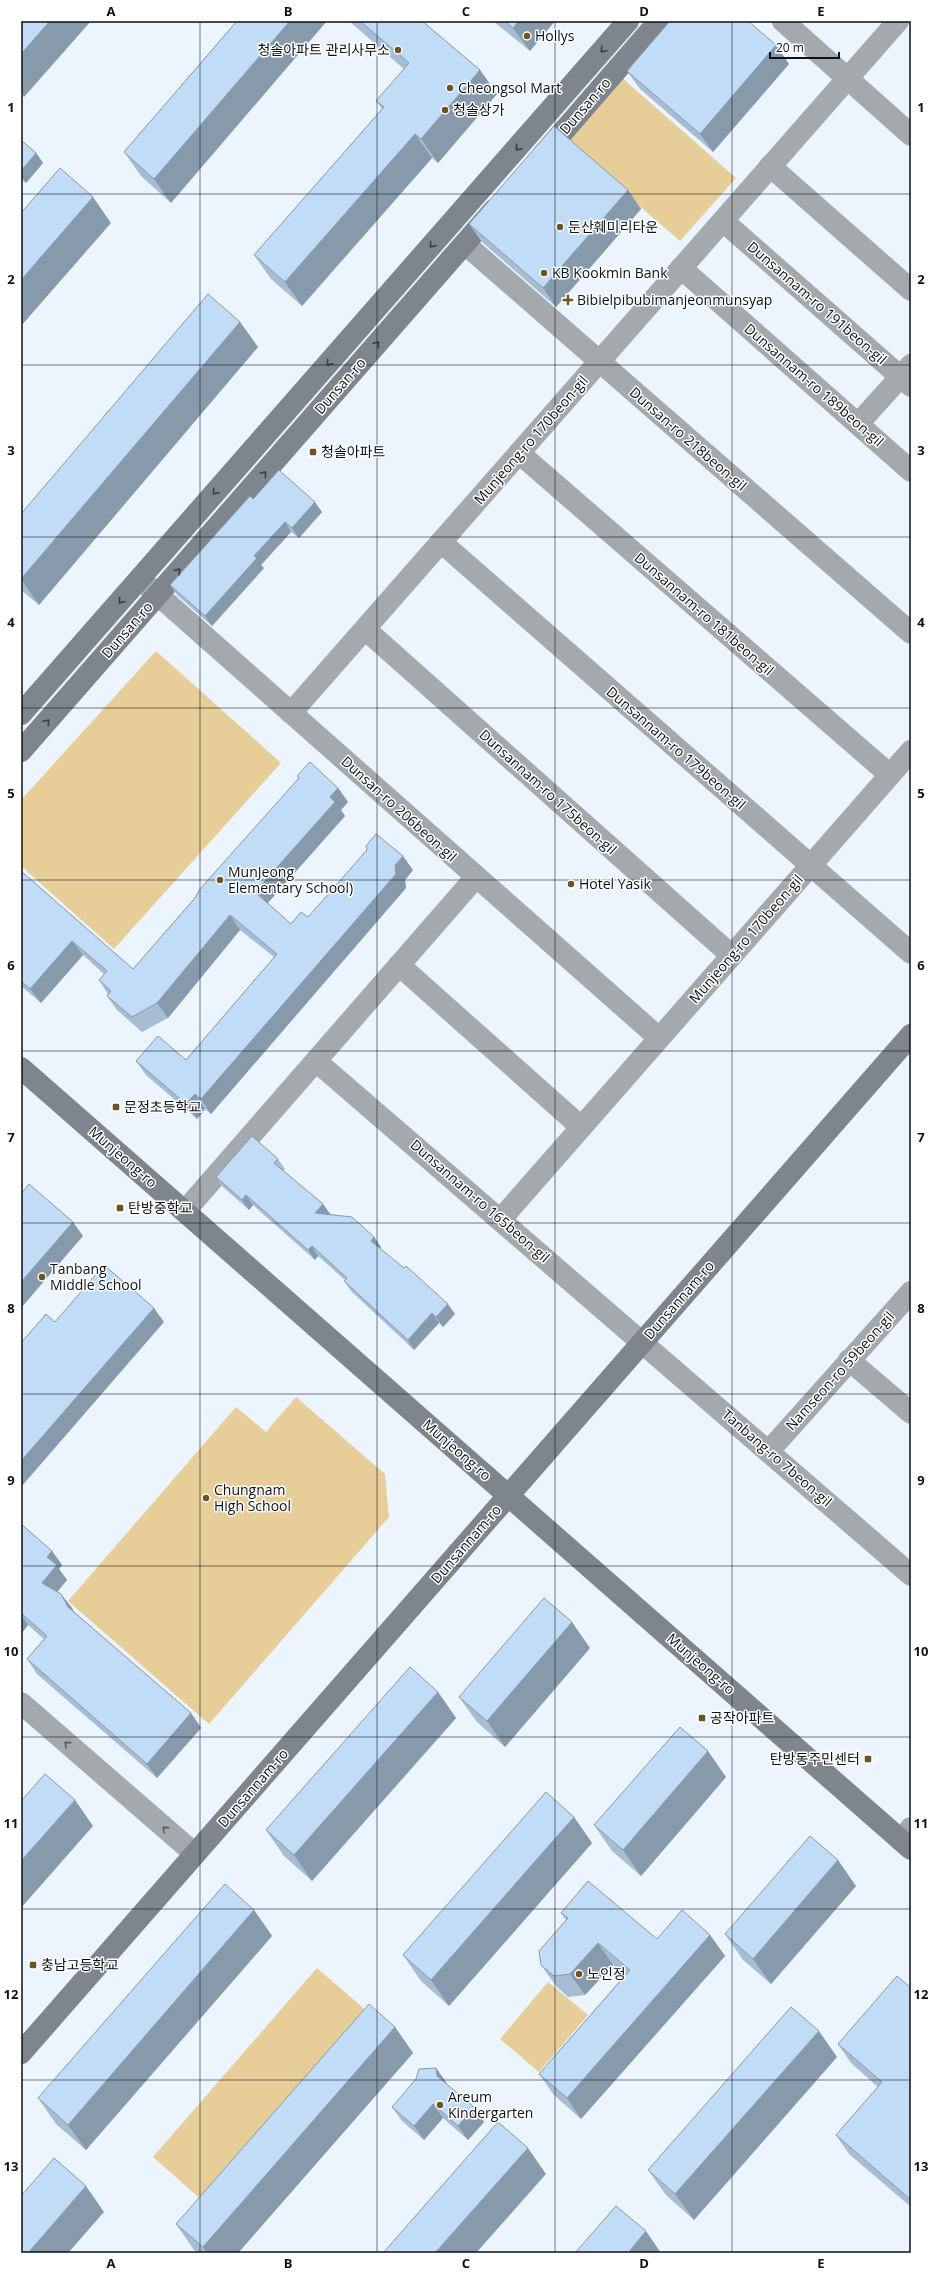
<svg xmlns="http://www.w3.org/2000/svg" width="932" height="2274" viewBox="0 0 932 2274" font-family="'Open Sans','Noto Sans KR',sans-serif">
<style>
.green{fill:#e7cd98}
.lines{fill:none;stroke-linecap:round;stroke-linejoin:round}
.minor{stroke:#a4a9ae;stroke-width:22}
.secondary{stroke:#7e858c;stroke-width:22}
.wall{fill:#a6bdd4}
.shaded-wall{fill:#879aac}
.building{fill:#c1dcf6;stroke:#879aac}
.oneway{stroke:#3a3f45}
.oneway2{stroke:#585d62}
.grid{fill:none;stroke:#0d1115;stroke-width:1;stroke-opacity:0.55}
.poi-dot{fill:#6b5524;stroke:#fff;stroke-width:1.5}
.labels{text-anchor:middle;stroke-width:3;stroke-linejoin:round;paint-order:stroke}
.poi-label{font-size:14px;fill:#0d1115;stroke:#fff;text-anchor:start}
.street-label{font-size:14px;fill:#0d1115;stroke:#fff}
.neatline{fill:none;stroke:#0d1115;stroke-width:1.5}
.grid-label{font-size:13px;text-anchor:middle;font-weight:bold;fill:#0d1115}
</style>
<rect width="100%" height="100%" fill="#ecf5fe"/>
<g class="green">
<polygon points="612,69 736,178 680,241 556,134"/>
<polygon points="156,651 281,763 114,949 21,866 21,800"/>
<polygon points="296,1397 385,1474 389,1517 209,1724 68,1601 236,1407 266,1432"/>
<polygon points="317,1968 368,2012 203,2201 153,2157"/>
<polygon points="548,1982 588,2015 539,2072 500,2039"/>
</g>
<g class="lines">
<g class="minor">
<polyline points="783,21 911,135"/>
<polyline points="770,166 911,290"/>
<polyline points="723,221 911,386"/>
<polyline points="465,244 911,633"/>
<polyline points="681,268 911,471"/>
<polyline points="858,424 911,365"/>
<polyline points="519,453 890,775"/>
<polyline points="441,542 911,953"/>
<polyline points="140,579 659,1038"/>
<polyline points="365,629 731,955"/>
<polyline points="291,713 898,21"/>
<polyline points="399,965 581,1127"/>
<polyline points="316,1061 911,1575"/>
<polyline points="185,1211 476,877"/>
<polyline points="501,1219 911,751"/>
<polyline points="849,1360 911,1413"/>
<polyline points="769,1451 911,1292"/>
<polyline points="21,1703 195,1854"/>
<polyline points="901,1840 911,1828"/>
</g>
<g class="secondary">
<polyline points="542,156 659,21"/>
<polyline points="21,714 628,21"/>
<polyline points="21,751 494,210"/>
<polyline points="21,1068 911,1849"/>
<polyline points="21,2053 911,1035"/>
</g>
</g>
<g class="wall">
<polygon points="237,21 171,203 141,176 124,152"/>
<polygon points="349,21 422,21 480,70 497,94 438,163 432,158 302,306 271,279 254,255 382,109 376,101 404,69"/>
<polygon points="493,21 555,21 530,51"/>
<polygon points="776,45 789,64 713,152 640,89 627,71"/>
<polygon points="21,140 36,153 43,163 26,183 21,179"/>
<polygon points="628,190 641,209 556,307 482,242 469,224"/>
<polygon points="240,322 258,347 39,605 21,590 21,514"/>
<polygon points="253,499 322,512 299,538 291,532 261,565 264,568 212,626 177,595 170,585"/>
<polygon points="297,776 338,788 348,802 341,810 345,816 268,903 291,924 308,917 413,870 405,880 406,888 211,1114 205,1109 197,1119 146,1075 136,1061 186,1060 274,957 240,930 168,1018 142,1032 117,1010 107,996 108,994 99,980 104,974 83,955 41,1003 21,986 21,871 133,969 299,778"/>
<polygon points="278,1159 285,1169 283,1171 323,1204 330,1214 329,1215 374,1237 381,1247 380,1249 455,1314 443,1327 439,1323 414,1350 351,1291 344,1281 345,1280 318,1256 315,1260 253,1205 249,1210 223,1187 216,1177"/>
<polygon points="21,1524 52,1551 62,1565 59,1569 67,1580 57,1592 72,1608 73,1611 191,1713 201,1728 157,1778 37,1674 27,1659 44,1639 28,1625 21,1634"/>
<polygon points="590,1648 505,1747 477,1722 459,1697"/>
<polygon points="438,1692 456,1718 312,1881 284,1856 266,1830"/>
<polygon points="726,1777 641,1876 612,1851 594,1825"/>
<polygon points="574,1817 592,1843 449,2006 421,1981 403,1955"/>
<polygon points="856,1886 771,1984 743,1960 725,1934"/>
<polygon points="254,1910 272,1936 86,2150 56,2124 38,2098"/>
<polygon points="561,1913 657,1939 710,1935 725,1956 581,2119 554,2095 539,2074 625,1975 613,1965 585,1995 568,1997 556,1986 541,1965 566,1920"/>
<polygon points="911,1988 911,2207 849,2154 836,2135 878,2087 851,2063 838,2044"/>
<polygon points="395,2027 413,2053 238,2253 198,2253 194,2250 176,2224"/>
<polygon points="837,2057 694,2220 666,2195 648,2170"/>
<polygon points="436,2068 446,2082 446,2084 474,2107 484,2122 468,2140 443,2118 424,2140 402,2121 392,2107"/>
</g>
<g class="shaded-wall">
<polygon points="50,21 91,21 24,97 21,92 21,54"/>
<polygon points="290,21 327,21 171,203 154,179"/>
<polygon points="519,21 555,21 530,51 513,28"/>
<polygon points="776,45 789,64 713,152 700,134"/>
<polygon points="480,70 497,94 438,163 421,139"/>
<polygon points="415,134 432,158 302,306 285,282"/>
<polygon points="36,153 43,163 26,183 21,176 21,171"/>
<polygon points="628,190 641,209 556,307 543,288"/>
<polygon points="93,197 111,223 21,326 21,280"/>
<polygon points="240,322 258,347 39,605 21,579"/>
<polygon points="315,502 322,512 299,538 292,528"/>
<polygon points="285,522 291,532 261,565 264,568 212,626 205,616 254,556"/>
<polygon points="338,788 348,802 341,810 345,816 265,906 255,892 330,797"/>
<polygon points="403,856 413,870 405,880 406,888 211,1114 201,1099"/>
<polygon points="230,915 240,930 168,1018 157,1003"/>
<polygon points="72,941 83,955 41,1003 30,989"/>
<polygon points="195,1094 205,1109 197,1119 186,1104"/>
<polygon points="246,1195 253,1205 249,1210 242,1200"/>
<polygon points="323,1204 330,1214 322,1223 315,1213"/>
<polygon points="73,1222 83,1236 21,1308 21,1282"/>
<polygon points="374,1237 381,1247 378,1251 371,1241"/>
<polygon points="312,1246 318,1256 315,1260 308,1250"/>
<polygon points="448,1304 455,1314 443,1327 436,1317"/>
<polygon points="154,1308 164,1322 21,1487 21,1461"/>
<polygon points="432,1313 439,1323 414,1350 408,1340"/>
<polygon points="52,1551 62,1565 59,1569 67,1580 52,1598 42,1583 47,1557"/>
<polygon points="61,1594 72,1608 78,1621 68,1607"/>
<polygon points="21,1615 28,1625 21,1634"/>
<polygon points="572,1622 590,1648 505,1747 487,1721"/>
<polygon points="438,1692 456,1718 312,1881 294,1855"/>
<polygon points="191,1713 201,1728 157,1778 147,1764"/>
<polygon points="708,1751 726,1777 641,1876 623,1850"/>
<polygon points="75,1800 93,1826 21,1908 21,1861"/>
<polygon points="574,1817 592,1843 449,2006 431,1980"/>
<polygon points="838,1860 856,1886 771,1984 753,1959"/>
<polygon points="254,1910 272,1936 86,2150 68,2125"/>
<polygon points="710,1935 725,1956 581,2119 567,2098"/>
<polygon points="598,1943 613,1965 585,1995 570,1974"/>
<polygon points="395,2027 413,2053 238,2253 207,2253 203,2247"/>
<polygon points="819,2031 837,2057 694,2220 675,2194"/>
<polygon points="436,2068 446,2082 448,2091 437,2076"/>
<polygon points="433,2104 443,2118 424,2140 414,2126"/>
<polygon points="474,2107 484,2122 468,2140 458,2126"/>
<polygon points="528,2148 546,2174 476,2253 435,2253"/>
<polygon points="86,2186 104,2212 68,2253 28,2253"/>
<polygon points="646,2231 661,2253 628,2253"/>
</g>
<g class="building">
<polygon points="21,21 50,21 21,54"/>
<polygon points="237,21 290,21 154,179 124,152"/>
<polygon points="360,21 422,21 480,70 421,139 415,134 285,282 254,255 384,107 376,101 409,63"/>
<polygon points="505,21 519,21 513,28"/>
<polygon points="670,21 748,21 776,45 700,134 627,71"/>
<polygon points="554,126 628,190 543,288 469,224"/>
<polygon points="21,140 36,153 21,171"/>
<polygon points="60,168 93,197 21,280 21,213"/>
<polygon points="208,294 240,322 21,579 21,514"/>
<polygon points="279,470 315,502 292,528 285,522 254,556 257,558 205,616 170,585 250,496 253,499"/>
<polygon points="310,762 338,788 330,797 335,802 255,892 291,924 301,912 308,917 367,850 366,846 376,834 403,856 395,865 396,874 201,1099 195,1094 186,1104 136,1061 158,1036 186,1060 277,954 230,915 157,1003 132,1017 107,996 111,991 99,980 107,971 72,941 30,989 21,981 21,871 133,969 195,898 200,889 299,778 297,776"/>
<polygon points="252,1136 278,1159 274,1163 323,1204 315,1213 352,1217 374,1237 371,1241 404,1268 406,1266 448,1304 436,1317 432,1313 408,1340 344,1281 347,1278 312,1246 308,1250 246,1195 242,1200 216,1177"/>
<polygon points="29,1184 73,1222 21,1282 21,1194"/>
<polygon points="104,1265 154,1308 21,1461 21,1343 46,1314 55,1322"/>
<polygon points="21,1524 52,1551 47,1557 57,1565 42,1583 61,1594 68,1607 191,1713 147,1764 27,1659 47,1636 21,1613"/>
<polygon points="544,1598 572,1622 487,1721 459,1697"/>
<polygon points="410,1667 438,1692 294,1855 266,1830"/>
<polygon points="680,1727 708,1751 623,1850 594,1825"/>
<polygon points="45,1774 75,1800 21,1861 21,1801"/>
<polygon points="546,1792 574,1817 431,1980 403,1955"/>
<polygon points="810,1836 838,1860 753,1959 725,1934"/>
<polygon points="588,1881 657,1939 682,1910 710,1935 567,2098 539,2074 630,1970 598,1943 570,1974 554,1976 541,1965 539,1951 568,1918 561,1913"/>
<polygon points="225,1884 254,1910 68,2125 38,2098"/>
<polygon points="897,1976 911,1988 911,2200 836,2135 882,2082 838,2044"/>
<polygon points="369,2004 395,2027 203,2247 176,2224"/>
<polygon points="791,2007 819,2031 675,2194 648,2170"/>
<polygon points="436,2068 437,2076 474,2107 458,2126 433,2104 414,2126 392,2107 416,2079 419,2069"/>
<polygon points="498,2122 528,2148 435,2253 383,2253"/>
<polygon points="54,2158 86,2186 28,2253 21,2253 21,2196"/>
<polygon points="616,2206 646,2231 628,2253 575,2253"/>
</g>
<defs><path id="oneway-chevron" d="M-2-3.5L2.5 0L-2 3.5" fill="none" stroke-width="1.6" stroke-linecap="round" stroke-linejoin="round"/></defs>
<g class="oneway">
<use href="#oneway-chevron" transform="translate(603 50) rotate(131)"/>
<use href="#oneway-chevron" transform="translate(518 148) rotate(131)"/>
<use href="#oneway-chevron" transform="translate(432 245) rotate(131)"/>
<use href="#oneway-chevron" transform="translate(377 344) rotate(-49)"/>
<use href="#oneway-chevron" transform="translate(329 363) rotate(131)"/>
<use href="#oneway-chevron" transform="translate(264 474) rotate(-49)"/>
<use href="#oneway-chevron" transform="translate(215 492) rotate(131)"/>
<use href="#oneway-chevron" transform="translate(178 571) rotate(-49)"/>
<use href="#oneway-chevron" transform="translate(121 601) rotate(131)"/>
<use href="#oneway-chevron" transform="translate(47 722) rotate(-49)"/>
</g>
<g class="oneway2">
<use href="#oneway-chevron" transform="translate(67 1744) rotate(-139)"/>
<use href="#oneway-chevron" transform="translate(165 1829) rotate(-139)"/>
</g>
<path class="grid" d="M200,21v2232M377,21v2232M555,21v2232M732,21v2232M21,194h890M21,365h890M21,537h890M21,708h890M21,880h890M21,1051h890M21,1223h890M21,1394h890M21,1566h890M21,1737h890M21,1909h890M21,2080h890"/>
<g class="poi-dot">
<circle cx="527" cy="36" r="4"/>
<circle cx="398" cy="50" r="4"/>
<circle cx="450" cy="88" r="4"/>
<circle cx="445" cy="110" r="4"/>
<circle cx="560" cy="227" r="4"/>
<circle cx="544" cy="273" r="4"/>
<path d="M566 294h4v4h4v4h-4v4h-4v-4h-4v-4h4z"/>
<rect x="309" y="448" width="8" height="8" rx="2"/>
<circle cx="220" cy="880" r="4"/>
<circle cx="571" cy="884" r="4"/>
<rect x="112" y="1103" width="8" height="8" rx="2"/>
<rect x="116" y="1204" width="8" height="8" rx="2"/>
<circle cx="42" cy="1277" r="4"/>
<circle cx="206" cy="1498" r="4"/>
<rect x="698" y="1714" width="8" height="8" rx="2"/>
<rect x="864" y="1755" width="8" height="8" rx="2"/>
<rect x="29" y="1961" width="8" height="8" rx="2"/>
<circle cx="579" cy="1974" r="4"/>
<circle cx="440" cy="2105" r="4"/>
</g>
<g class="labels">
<g class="poi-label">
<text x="535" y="41">Hollys</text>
<text x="390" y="55" text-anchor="end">청솔아파트 관리사무소</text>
<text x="458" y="93">Cheongsol Mart</text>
<text x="453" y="115">청솔상가</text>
<text x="568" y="232">둔산훼미리타운</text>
<text x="552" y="278">KB Kookmin Bank</text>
<text x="577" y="305">Bibielpibubimanjeonmunsyap</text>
<text x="321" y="457">청솔아파트</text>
<text x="228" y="877">MunJeong<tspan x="228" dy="16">Elementary School)</tspan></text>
<text x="579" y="889">Hotel Yasik</text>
<text x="124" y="1112">문정초등학교</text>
<text x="128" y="1213">탄방중학교</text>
<text x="50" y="1274">Tanbang<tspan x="50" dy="16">Middle School</tspan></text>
<text x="214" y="1495">Chungnam<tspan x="214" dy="16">High School</tspan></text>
<text x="710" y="1723">공작아파트</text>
<text x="860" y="1764" text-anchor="end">탄방동주민센터</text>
<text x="41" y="1970">충남고등학교</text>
<text x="587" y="1979">노인정</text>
<text x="448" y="2102">Areum<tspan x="448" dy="16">Kindergarten</tspan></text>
</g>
<g class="street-label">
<text transform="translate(585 106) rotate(-49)" y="5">Dunsan-ro</text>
<text transform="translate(817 303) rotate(41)" y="5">Dunsannam-ro 191beon-gil</text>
<text transform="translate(814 385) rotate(41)" y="5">Dunsannam-ro 189beon-gil</text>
<text transform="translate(340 386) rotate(-49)" y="5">Dunsan-ro</text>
<text transform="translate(688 439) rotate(41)" y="5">Dunsan-ro 218beon-gil</text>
<text transform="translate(531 440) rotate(-49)" y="5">Munjeong-ro 170beon-gil</text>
<text transform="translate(704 614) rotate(41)" y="5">Dunsannam-ro 181beon-gil</text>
<text transform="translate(127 630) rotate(-49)" y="5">Dunsan-ro</text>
<text transform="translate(676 748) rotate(41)" y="5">Dunsannam-ro 179beon-gil</text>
<text transform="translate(548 792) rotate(42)" y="5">Dunsannam-ro 175beon-gil</text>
<text transform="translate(399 809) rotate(42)" y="5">Dunsan-ro 206beon-gil</text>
<text transform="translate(746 939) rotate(-49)" y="5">Munjeong-ro 170beon-gil</text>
<text transform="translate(123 1157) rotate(41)" y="5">Munjeong-ro</text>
<text transform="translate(480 1201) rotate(41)" y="5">Dunsannam-ro 165beon-gil</text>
<text transform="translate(679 1300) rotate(-49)" y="5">Dunsannam-ro</text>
<text transform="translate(840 1371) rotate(-48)" y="5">Namseon-ro 59beon-gil</text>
<text transform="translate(457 1450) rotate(41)" y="5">Munjeong-ro</text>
<text transform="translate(777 1458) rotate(41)" y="5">Tanbang-ro 7beon-gil</text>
<text transform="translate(466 1544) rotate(-49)" y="5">Dunsannam-ro</text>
<text transform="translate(701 1664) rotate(41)" y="5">Munjeong-ro</text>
<text transform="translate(253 1788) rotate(-49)" y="5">Dunsannam-ro</text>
</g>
</g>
<rect width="932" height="2274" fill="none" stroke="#ffffff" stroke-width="44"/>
<path d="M770 52v6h69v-6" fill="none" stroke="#0d1115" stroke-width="2"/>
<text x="776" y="52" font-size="12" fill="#0d1115" stroke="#ffffff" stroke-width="3" paint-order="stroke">20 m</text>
<rect x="22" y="22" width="888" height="2230" class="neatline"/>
<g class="grid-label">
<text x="111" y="16">A</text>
<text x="288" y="16">B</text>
<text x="466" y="16">C</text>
<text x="644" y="16">D</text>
<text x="821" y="16">E</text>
<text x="11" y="112">1</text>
<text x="921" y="112">1</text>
<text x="11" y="284">2</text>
<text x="921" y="284">2</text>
<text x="11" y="455">3</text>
<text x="921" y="455">3</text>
<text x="11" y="627">4</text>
<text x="921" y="627">4</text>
<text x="11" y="798">5</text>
<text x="921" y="798">5</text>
<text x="11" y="970">6</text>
<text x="921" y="970">6</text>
<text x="11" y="1142">7</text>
<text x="921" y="1142">7</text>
<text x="11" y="1313">8</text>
<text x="921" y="1313">8</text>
<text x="11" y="1485">9</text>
<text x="921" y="1485">9</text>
<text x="11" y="1656">10</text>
<text x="921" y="1656">10</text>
<text x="11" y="1828">11</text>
<text x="921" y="1828">11</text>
<text x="11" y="1999">12</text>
<text x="921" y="1999">12</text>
<text x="11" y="2171">13</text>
<text x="921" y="2171">13</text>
<text x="111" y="2268">A</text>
<text x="288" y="2268">B</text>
<text x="466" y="2268">C</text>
<text x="644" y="2268">D</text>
<text x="821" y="2268">E</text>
</g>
</svg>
